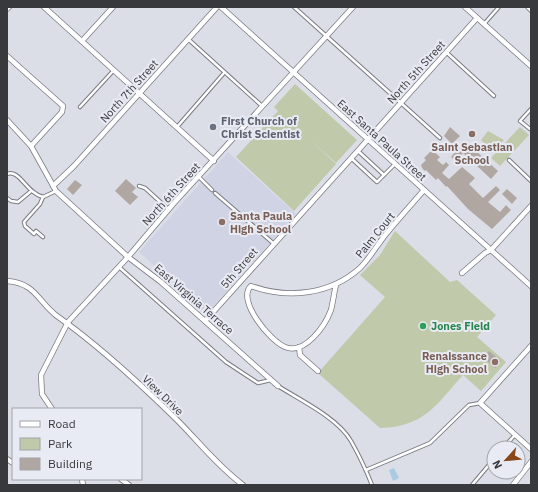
<svg xmlns="http://www.w3.org/2000/svg" width="538" height="492" viewBox="0 0 538 492" font-family="'IBM Plex Sans',sans-serif">
<style>
.built{fill:#d0d3e3}
.green{fill:#c0c9aa}
.water{fill:#abcbe4}
.building{fill:#b0a7a3}
.lines{fill:none;stroke-linecap:round;stroke-linejoin:round}
.service-casing{stroke:#7a7b83;stroke-width:4.5}
.minor-casing{stroke:#7a7b83;stroke-width:6}
.service{stroke:#fff;stroke-width:2.5}
.minor{stroke:#fff;stroke-width:4.5}
.worship-dot{fill:#6b7280;stroke:#e9ebf4;stroke-width:1.5}
.education-dot{fill:#8d6e63;stroke:#e9ebf4;stroke-width:1.5}
.leisure-dot{fill:#2e9e5b;stroke:#e9ebf4;stroke-width:1.5}
.labels{text-anchor:middle;stroke-width:4;stroke-linejoin:round;paint-order:stroke}
.street-label{font-size:11px;fill:#38393c;stroke:#e9ebf4}
.worship-label{font-size:11px;font-weight:bold;fill:#5b616d;stroke:#e9ebf4;text-anchor:start}
.education-label{font-size:11px;font-weight:bold;fill:#785e54;stroke:#e9ebf4}
.leisure-label{font-size:11px;font-weight:bold;fill:#27864d;stroke:#e9ebf4;text-anchor:start}
</style>
<rect width="100%" height="100%" fill="#dcdee7"/>
<polygon class="built" points="228,152 296,214 208,312 204,311 139,252"/>
<g class="green">
<polygon points="295,84 357,140 336,163 310,140 336,164 294,211 236,157 278,111 274,107"/>
<polygon points="520,127 529,135 500,166 491,158"/>
<polygon points="488,131 504,140 496,148 492,145 487,146 481,140"/>
<path d="M395,231l55,51 7,-2 39,35 -19,22 29,25 -25,29 -18,-16c-27,30 -39,52 -83,53l-62,-55 67,-76 -25,-22 20,-20z"/>
</g>
<polygon class="water" points="394,468 399,478 393,481 389,470"/>
<g class="building">
<polygon points="450,127 460,136 452,144 444,136"/>
<polygon points="465,141 498,171 491,179 463,153 456,161 451,157"/>
<polygon points="432,150 440,157 437,160 443,165 446,162 449,165 442,173 449,179 462,167 475,178 469,184 483,198 496,186 500,190 488,202 500,212 506,205 511,210 492,229 468,209 447,186 446,187 438,178 436,180 426,170 425,171 422,168 421,165 426,160 424,158"/>
<polygon points="126,179 136,188 132,192 138,197 130,205 115,191"/>
<polygon points="75,180 82,185 73,195 67,189"/>
<polygon points="507,189 517,198 512,204 502,194"/>
<polygon points="489,351 501,361 495,368 483,357"/>
</g>
<g class="lines">
<g class="service-casing">
<g id="service">
<polyline points="294,7 440,138"/>
<polyline points="527,7 531,11"/>
<polyline points="484,24 499,7"/>
<polyline points="188,39 262,106"/>
<polyline points="446,52 494,96"/>
<polyline points="80,107 114,70"/>
<polyline points="531,109 520,121 530,129 531,128"/>
<polyline points="177,127 224,73"/>
<polyline points="358,151 384,175"/>
<polyline points="351,158 377,182 395,164"/>
<polyline points="509,160 531,181"/>
<path d="M7,174c13,-5 19,19 36,23"/>
<polyline points="199,177 212,190"/>
<polyline points="139,186 145,188 168,209"/>
<polyline points="215,193 273,243"/>
<polyline points="7,198 11,201 18,202 30,192"/>
<polyline points="43,237 36,231 34,234 25,226 24,222 40,204 43,197 56,191"/>
<polyline points="119,267 226,362 258,383 271,380"/>
<path d="M278,386c22,14 60,32 73,55 8,14 15,29 21,44"/>
<polyline points="503,448 515,435"/>
<polyline points="366,470 430,443 469,405 480,403"/>
<polyline points="472,485 494,459"/>
</g>
</g>
<g class="minor-casing">
<g id="minor">
<polyline points="44,7 214,161"/>
<polyline points="221,7 531,286"/>
<polyline points="465,7 531,66"/>
<polyline points="7,9 9,7"/>
<polyline points="82,41 113,7"/>
<polyline points="7,56 63,106 62,112 31,146"/>
<polyline points="7,120 31,146 56,191 128,257 161,282 278,386"/>
<polyline points="53,186 74,166 217,7"/>
<polyline points="462,273 485,253 491,250 531,206"/>
<path d="M7,281c29,2 31,21 50,35 41,29 79,64 115,99 24,23 43,49 71,70"/>
<path d="M336,285c-2,8 -3,17 -5,25 -6,16 -26,45 -46,37 -15,-6 -49,-47 -34,-61 37,13 79,9 109,-18 10,-10 17,-23 26,-34 12,-15 25,-29 38,-44"/>
<polyline points="205,321 477,18"/>
<polyline points="531,346 480,403 531,449"/>
<polyline points="299,347 300,355 318,371"/>
<polyline points="52,409 42,394 41,375 68,322 128,257 174,203 353,7"/>
<polyline points="7,459 13,463"/>
<polyline points="82,479 83,485"/>
<polyline points="121,479 129,485"/>
<polyline points="513,485 531,462"/>
</g>
</g>
<use href="#service" class="service"/>
<use href="#minor" class="minor"/>
</g>
<circle class="worship-dot" cx="213" cy="127" r="4"/>
<g class="education-dot">
<circle cx="472" cy="134" r="4"/>
<circle cx="222" cy="222" r="4"/>
<circle cx="495" cy="362" r="4"/>
</g>
<circle class="leisure-dot" cx="423" cy="326" r="4"/>
<g class="labels">
<g class="street-label">
<text transform="translate(416 72) rotate(-48)" y="4">North 5th Street</text>
<text transform="translate(129 91) rotate(-48)" y="4">North 7th Street</text>
<text transform="translate(382 140) rotate(42)" y="4">East Santa Paula Street</text>
<text transform="translate(171 194) rotate(-48)" y="4">North 6th Street</text>
<text transform="translate(375 235) rotate(-51)" y="4">Palm Court</text>
<text transform="translate(239 268) rotate(-49)" y="4">5th Street</text>
<text transform="translate(194 299) rotate(41)" y="4">East Virginia Terrace</text>
<text transform="translate(163 395) rotate(44)" y="4">View Drive</text>
</g>
<g class="worship-label">
<text x="221" y="125">First Church of<tspan x="221" dy="13">Christ Scientist</tspan></text>
</g>
<g class="education-label">
<text x="472" y="151">Saint Sebastian<tspan x="472" dy="13">School</tspan></text>
<text x="230" y="220" text-anchor="start">Santa Paula<tspan x="230" dy="13">High School</tspan></text>
<text x="487" y="360" text-anchor="end">Renaissance<tspan x="487" dy="13">High School</tspan></text>
</g>
<g class="leisure-label">
<text x="431" y="330">Jones Field</text>
</g>
</g>
<rect width="538" height="492" fill="none" stroke="#38393c" stroke-width="16"/>
<rect x="12" y="408" width="130" height="72" fill="#e9ebf4" stroke="#a2a4aa"/>
<rect x="20" y="421" width="20" height="6" fill="#ffffff" stroke="#a2a4aa"/>
<text x="48" y="428" font-size="12" fill="#38393c">Road</text>
<rect x="20" y="438" width="20" height="12" fill="#c0c9aa" stroke="#a2a4aa"/>
<text x="48" y="448" font-size="12" fill="#38393c">Park</text>
<rect x="20" y="458" width="20" height="12" fill="#b0a7a3" stroke="#a2a4aa"/>
<text x="48" y="468" font-size="12" fill="#38393c">Building</text>
<g transform="translate(506 460) rotate(243)"><circle r="19" fill="#e9ebf4" stroke="#a2a4aa"/>
<path d="M0-3L7 15L0 10L-7 15Z" fill="#894618"/>
<text y="-6" font-size="11" font-weight="bold" text-anchor="middle" fill="#38393c">N</text>
</g>
</svg>
